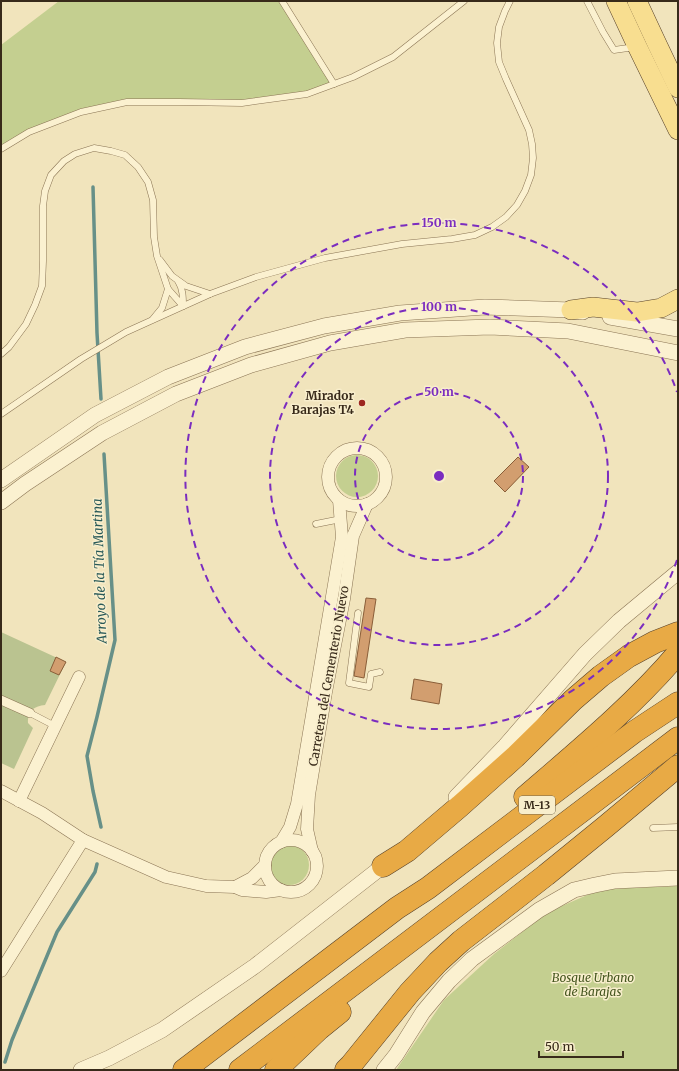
<svg xmlns="http://www.w3.org/2000/svg" width="679" height="1071" viewBox="0 0 679 1071" font-family="Merriweather,serif">
<style>
.green{fill:#c4cf90}
.cemetery{fill:#bac390}
.lines{fill:none;stroke-linecap:round;stroke-linejoin:round}
.stream{stroke:#679088;stroke-width:3.5}
.building{fill:#d29e6f;stroke:#8a5e39}
.service-casing{stroke:#8a7454;stroke-width:7}
.pedestrian-casing{stroke:#8a7454;stroke-width:10}
.minor-casing{stroke:#8a7454;stroke-width:13}
.tertiary-casing{stroke:#8a7454;stroke-width:16}
.primary-casing{stroke:#574129;stroke-width:20}
.motorway-casing{stroke:#574129;stroke-width:23}
.service{stroke:#fbf1d0;stroke-width:6}
.pedestrian{stroke:#fbf1d0;stroke-width:9}
.minor{stroke:#fbf1d0;stroke-width:12}
.tertiary{stroke:#fbf1d0;stroke-width:15}
.primary{stroke:#f8de90;stroke-width:19}
.motorway{stroke:#e8aa45;stroke-width:22}
.ring{fill:none;stroke:#7b2cbf;stroke-width:2;stroke-dasharray:7 5}
.poi-dot{fill:#9d2720;stroke:#f8eecc;stroke-width:1.5}
.labels{text-anchor:middle;stroke-width:3;stroke-linejoin:round;paint-order:stroke}
.shield{fill:#f8eecc;stroke:#72654f;stroke-width:1}
.shield-label{font-size:11px;font-weight:bold;fill:#382a1a}
.poi-label{font-size:12px;font-weight:bold;fill:#382a1a;stroke:#f8eecc;text-anchor:end}
.street-label{font-size:12px;fill:#382a1a;stroke:#f8eecc}
.park-label{font-size:12px;font-style:italic;fill:#45561f;stroke:#f8eecc}
.water-label{font-size:13px;font-style:italic;fill:#285958;stroke:#f8eecc}
.centre{fill:#7b2cbf;stroke:#f8eecc;stroke-width:2}
.ring-label{font-size:12px;text-anchor:middle;font-weight:bold;fill:#7b2cbf;stroke:#f8eecc;stroke-width:3;stroke-linejoin:round;paint-order:stroke}
</style>
<rect width="100%" height="100%" fill="#f1e4bc"/>
<g class="green">
<polygon points="59,1 282,1 334,84 307,94 242,103 127,102 81,112 29,132 1,149 1,45"/>
<circle cx="357" cy="476" r="21"/>
<circle cx="289" cy="865" r="20"/>
<polygon points="678,886 678,1070 396,1070 444,1000 494,954 548,912 601,889"/>
</g>
<path class="cemetery" d="M1,632l65,30 -21,43c-11,1 -18,6 -17,18l5,5 -19,41 -13,-6z"/>
<g class="lines">
<g class="stream">
<polyline points="93,187 97,333 101,399"/>
<polyline points="101,827 93,791 87,756 97,717 115,640 104,454"/>
<polyline points="5,1062 12,1040 57,932 95,872 97,864"/>
</g>
</g>
<g class="building">
<polygon points="518,457 529,467 505,492 494,481"/>
<polygon points="366,598 376,599 364,678 354,676"/>
<polygon points="56,657 66,662 59,675 50,671"/>
<polygon points="414,679 442,684 439,704 411,699"/>
</g>
<g class="lines">
<g class="service-casing">
<g id="service">
<polyline points="282,1 334,84"/>
<polyline points="587,1 603,32 614,50 635,47"/>
<polyline points="1,149 29,132 81,112 127,102 179,102 242,103 307,94 353,77 393,57 464,1"/>
<polyline points="160,260 172,276 186,286 210,294"/>
<path d="M178,281c5,8 5,16 5,25"/>
<polyline points="153,319 162,308 168,289"/>
<polyline points="1,354 9,347 26,324 35,305 42,286 43,261 43,206 45,191 51,175 64,161 75,154 94,148 111,151 125,155 138,167 148,182 153,200 154,237 157,256 168,289 183,306"/>
<polyline points="1,414 81,359 126,332 210,294 256,277 325,258 402,244 452,239 475,235 492,227 506,217 517,205 525,191 531,175 533,158 532,144 529,130 506,79 499,62 497,43 499,27 505,11 510,1"/>
<polyline points="316,524 341,519"/>
<polyline points="358,613 349,683 369,687 371,674 380,672"/>
<polyline points="30,713 55,726"/>
<polyline points="653,828 678,827"/>
</g>
</g>
<g class="pedestrian-casing">
<polyline id="pedestrian" points="1,700 30,713"/>
</g>
<g class="minor-casing">
<g id="minor">
<circle cx="357" cy="477" r="29"/>
<polyline points="1,791 42,813 83,840 166,877 206,886 235,887 242,890 266,892 281,890"/>
<polyline points="19,801 79,677"/>
<circle cx="291" cy="866" r="26"/>
<polyline points="281,842 290,827 297,804 342,537 339,500"/>
<polyline points="312,851 307,829 309,795 326,692 344,599 353,536 367,504"/>
<polyline points="235,887 252,878 265,865"/>
<polyline points="1,971 83,840"/>
</g>
</g>
<g class="tertiary-casing">
<g id="tertiary">
<polyline points="610,317 678,329"/>
<polyline points="1,480 95,415 168,377 245,347 324,326 400,313 485,307 571,310 583,312"/>
<polyline points="1,502 25,484 102,433 176,394 251,365 330,343 405,330 490,327 568,331 678,353"/>
<polyline points="456,797 505,746 585,654 619,621 678,572"/>
<polyline points="81,1070 109,1058 162,1030 255,966 383,866 390,859"/>
<polyline points="384,1070 396,1055 423,1012 449,981 472,959 539,910 574,890 595,885 615,881 678,878"/>
</g>
</g>
<g class="primary-casing">
<g id="primary">
<polyline points="616,1 637,46 678,130"/>
<polyline points="637,1 658,46 678,88"/>
<polyline points="571,310 593,307 637,312 661,308 678,299"/>
</g>
</g>
<g class="motorway-casing">
<g id="motorway">
<path d="M525,797c52,-45 108,-91 153,-144"/>
<polyline points="383,866 407,851 460,806 515,757 573,700 601,676 629,656 655,642 678,633"/>
<polyline points="184,1070 397,908 428,888 634,732 678,703"/>
<polyline points="240,1070 678,738"/>
<polyline points="276,1070 319,1029 340,1012"/>
<polyline points="346,1070 351,1065 410,992 438,962 461,941 546,875 605,827 678,766"/>
</g>
</g>
<use href="#service" class="service"/>
<use href="#pedestrian" class="pedestrian"/>
<use href="#minor" class="minor"/>
<use href="#tertiary" class="tertiary"/>
<use href="#primary" class="primary"/>
<use href="#motorway" class="motorway"/>
</g>
<g class="ring">
<circle cx="439" cy="476" r="84"/>
<circle cx="439" cy="476" r="169"/>
<path d="M677 560A253 253 0 1 1 677 392"/>
</g>
<circle class="poi-dot" cx="362" cy="403" r="4"/>
<g class="labels">
<rect class="shield" x="519" y="796" width="36" height="18" rx="3"/>
<g class="shield-label">
<text x="537" y="809">M-13</text>
</g>
<g class="poi-label">
<text x="354" y="400">Mirador<tspan x="354" dy="14">Barajas T4</tspan></text>
</g>
<g class="street-label">
<text transform="translate(329 676) rotate(-80)" y="4">Carretera del Cementerio Nuevo</text>
</g>
<g class="park-label">
<text x="593" y="982">Bosque Urbano<tspan x="593" dy="14">de Barajas</tspan></text>
</g>
<g class="water-label">
<text transform="translate(99 571) rotate(-92)" y="5">Arroyo de la Tía Martina</text>
</g>
</g>
<circle cx="439" cy="476" r="6" class="centre"/>
<g class="ring-label">
<text x="439" y="227">150 m</text>
<text x="439" y="311">100 m</text>
<text x="439" y="396">50 m</text>
</g>
<rect width="679" height="1071" fill="none" stroke="#382a1a" stroke-width="4"/>
<path d="M539 1051v6h84v-6" fill="none" stroke="#382a1a" stroke-width="2"/>
<text x="545" y="1051" font-size="12" fill="#382a1a" stroke="#f8eecc" stroke-width="3" paint-order="stroke">50 m</text>
</svg>
